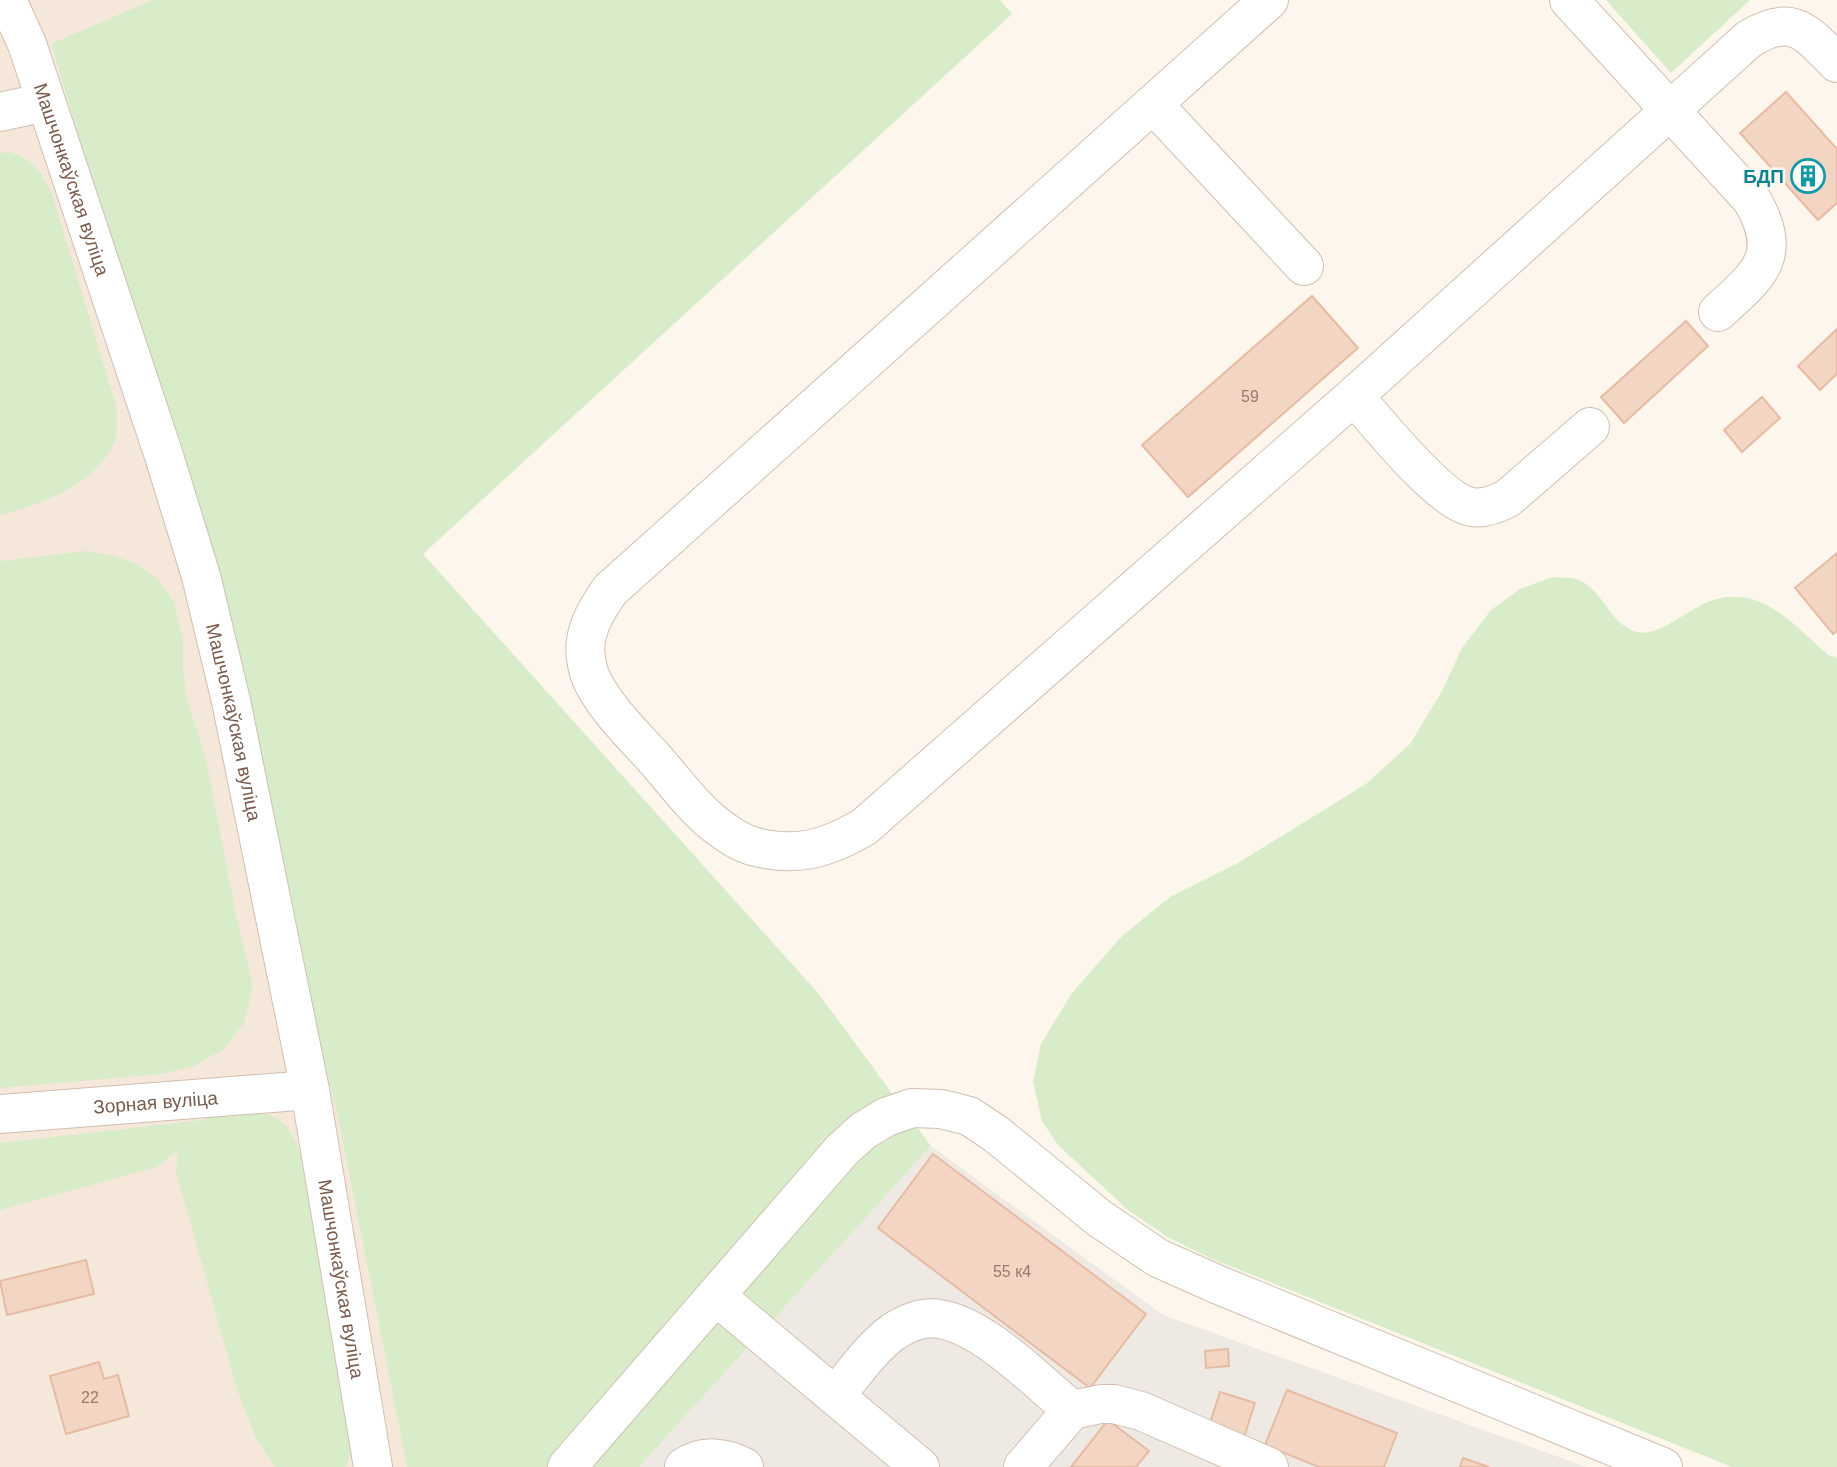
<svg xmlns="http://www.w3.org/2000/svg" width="1837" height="1467" viewBox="0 0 1837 1467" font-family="Arial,sans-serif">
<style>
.residential{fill:#f5e8da}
.industrial{fill:#efe9e4}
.green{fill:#d8ecc9}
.building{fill:#f3d5c3;stroke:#e6bba3;stroke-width:2}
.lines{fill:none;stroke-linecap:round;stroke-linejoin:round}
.minor-casing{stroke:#d1beb0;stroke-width:40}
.minor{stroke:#fff;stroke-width:38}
.labels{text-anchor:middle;stroke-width:5;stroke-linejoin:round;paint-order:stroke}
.number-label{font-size:16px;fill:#987a6a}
.culture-label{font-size:19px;font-weight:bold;fill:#0d838f;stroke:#fffaf3;text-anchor:end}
.street-label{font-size:19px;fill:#7a5c4d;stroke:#fffaf3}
</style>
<rect width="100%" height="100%" fill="#fdf6ec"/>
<polygon class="residential" points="0,0 152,0 51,45 198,546 337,1113 407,1467 0,1467"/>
<polygon class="industrial" points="931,1146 1163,1315 1587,1467 639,1467"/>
<g class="green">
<polygon points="152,0 1000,0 1012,14 423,554 818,993 931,1146 639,1467 407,1467 337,1113 198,546 51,44"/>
<polygon points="1606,0 1750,0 1671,73"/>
<path d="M10,152c26,10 30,17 42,42l65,215c0,10 1,23 -2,32 -19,44 -73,63 -115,74v-362z"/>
<polygon points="85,551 114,556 137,564 159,580 174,602 183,639 183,671 186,696 206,759 235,910 253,987 244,1023 224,1049 194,1066 162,1074 0,1088 0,561"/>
<path d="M1553,577c8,1 19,0 26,3 26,12 30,44 58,52 11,3 26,-4 35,-10 12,-6 25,-16 38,-21 51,-18 84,24 118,54l9,3v809h-105l-522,-209 -41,-20 -40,-27 -71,-66 -16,-24 -9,-39 8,-38 31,-51 50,-57 48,-39 68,-34 128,-79 44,-40 31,-51 21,-45 29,-38 29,-21z"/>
<path d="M249,1110c37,5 42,20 55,52l49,287 -7,18h-71l-20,-30 -18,-48 -61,-217 2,-22 -21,17 -157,43v-67l202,-23 20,-6z"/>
</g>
<g class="building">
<polygon points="1786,92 1837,149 1837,203 1818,220 1740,133"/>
<polygon points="1312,296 1358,348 1188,497 1142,445"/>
<polygon points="1686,321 1708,346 1624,423 1601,397"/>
<polygon points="1837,329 1837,374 1820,390 1798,366"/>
<polygon points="1762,397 1780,418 1742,452 1724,430"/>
<polygon points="1837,553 1837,631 1833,634 1795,588"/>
<polygon points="933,1154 1146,1314 1090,1388 878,1228"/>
<polygon points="86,1260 94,1294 7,1315 0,1281"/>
<polygon points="1228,1349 1229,1366 1206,1368 1205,1351"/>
<polygon points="99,1362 104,1379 118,1375 129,1416 66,1434 50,1376"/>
<polygon points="1287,1390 1397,1433 1384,1467 1319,1467 1265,1445"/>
<polygon points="1220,1392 1255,1403 1244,1437 1209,1426"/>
<polygon points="1108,1420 1149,1451 1136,1467 1071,1467"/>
<polygon points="1463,1458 1489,1467 1460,1467"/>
</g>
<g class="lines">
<g class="minor-casing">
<g id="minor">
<path id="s1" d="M7,0l20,44 138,415 36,117 30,125 79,389 63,377"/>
<path d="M1269,0l-659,590c-14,20 -28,43 -24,68 1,9 4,19 8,26 15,28 39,51 60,74 22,25 43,55 70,73 8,6 19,12 28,15 44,12 74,3 112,-19l490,-431 395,-357c44,-27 57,-7 88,24"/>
<path d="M1569,0l183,200c32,56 8,74 -34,112"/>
<polyline points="1153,104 1304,266"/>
<polyline points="0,112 46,102"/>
<path d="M1354,396c23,26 87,107 118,111 13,2 25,-3 36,-9l82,-71"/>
<path id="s2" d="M0,1114l310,-24"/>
<polyline points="716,1296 835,1396"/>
<polyline points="567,1467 842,1150 863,1131 886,1117 912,1108 941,1109 969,1116 996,1134 1099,1218 1158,1258 1221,1286 1663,1467"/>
<path d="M684,1467c19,-13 41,-10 60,0"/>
<path d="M920,1467l-85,-71c18,-21 36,-48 58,-64 14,-9 30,-16 46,-13 44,6 99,63 133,91"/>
<polyline points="1023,1467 1072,1410 1101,1404 1114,1404 1141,1411 1269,1467"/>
</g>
</g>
<use href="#minor" class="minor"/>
</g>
<defs>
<g id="building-ring" transform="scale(1.75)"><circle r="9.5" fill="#fffaf3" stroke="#0f9aa8" stroke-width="1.5"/><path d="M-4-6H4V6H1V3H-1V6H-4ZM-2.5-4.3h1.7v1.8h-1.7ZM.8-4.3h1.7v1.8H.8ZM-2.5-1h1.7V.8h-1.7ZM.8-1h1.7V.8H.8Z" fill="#0f9aa8"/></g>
</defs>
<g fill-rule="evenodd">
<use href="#building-ring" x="1808" y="176"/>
</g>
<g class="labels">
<g class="number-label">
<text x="1250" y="402">59</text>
<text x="1012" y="1277">55 к4</text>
<text x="90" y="1403">22</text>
</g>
<g class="culture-label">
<text x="1784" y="183">БДП</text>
</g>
<g class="street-label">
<text dy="7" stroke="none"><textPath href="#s1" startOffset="191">Машчонкаўская вуліца</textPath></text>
<text dy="7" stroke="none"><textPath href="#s1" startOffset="758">Машчонкаўская вуліца</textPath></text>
<text dy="7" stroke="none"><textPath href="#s2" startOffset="156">Зорная вуліца</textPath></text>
<text dy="7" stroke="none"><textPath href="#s1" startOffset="1325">Машчонкаўская вуліца</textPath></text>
</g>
</g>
</svg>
